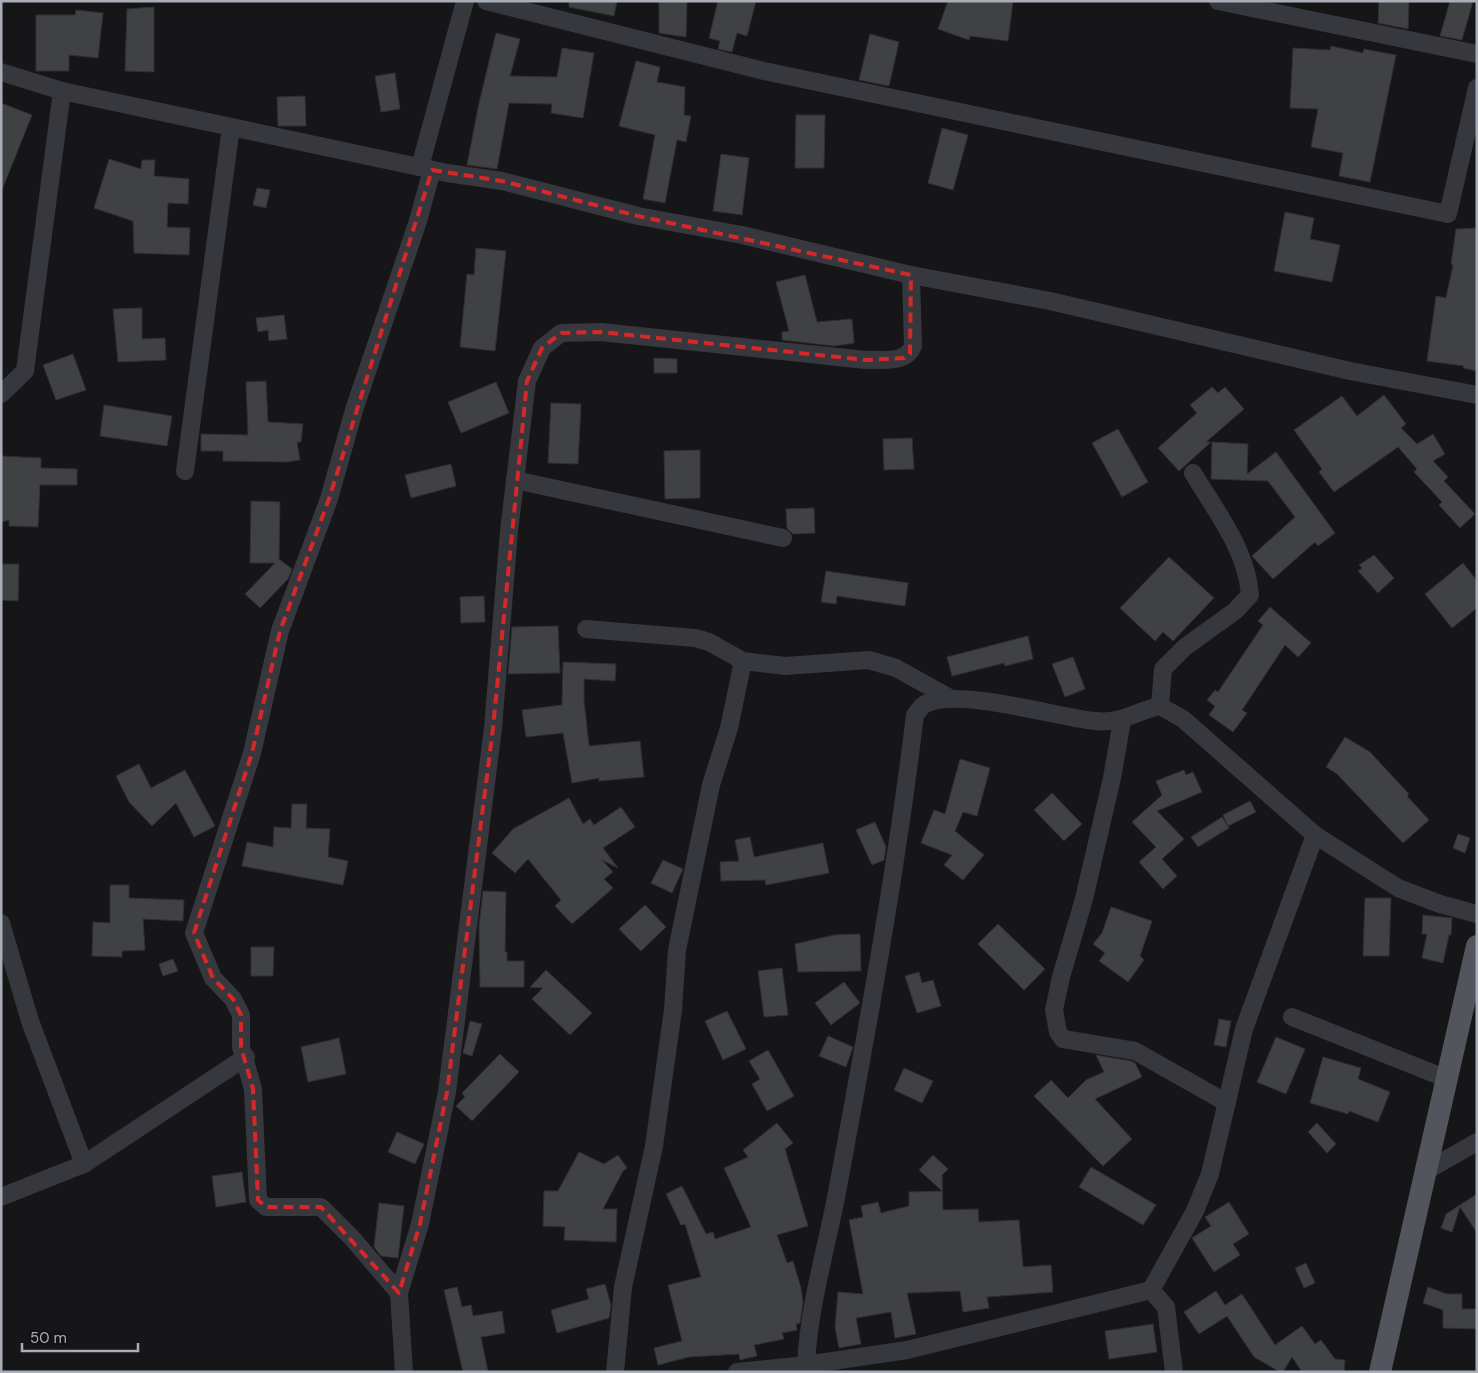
<svg xmlns="http://www.w3.org/2000/svg" width="1478" height="1373" viewBox="0 0 1478 1373" font-family="'DM Sans',sans-serif">
<style>
.building{fill:#404145;stroke:#303034}
.lines{fill:none;stroke-linecap:round;stroke-linejoin:round}
.minor{stroke:#37383d;stroke-width:18}
.major{stroke:#53555c;stroke-width:22}
.marked{fill:none;stroke:#d62828;stroke-width:4;stroke-dasharray:10 6;stroke-linejoin:round}
</style>
<rect width="100%" height="100%" fill="#161618"/>
<g class="building">
<polygon points="569,1 617,1 614,16 569,7"/>
<polygon points="659,1 687,1 686,37 659,33"/>
<polygon points="718,1 756,1 747,36 737,33 732,52 718,49 720,41 709,38"/>
<polygon points="948,1 1013,1 1008,41 970,36 969,40 938,29"/>
<polygon points="1379,1 1409,1 1408,29 1378,23"/>
<polygon points="1450,1 1473,1 1462,40 1440,36"/>
<polygon points="154,7 154,72 125,71 127,9"/>
<polygon points="76,10 103,13 98,58 69,55 69,71 36,71 36,15 75,15"/>
<polygon points="496,33 520,39 510,76 557,77 562,48 594,53 583,118 551,113 552,104 509,103 497,169 467,165 479,103"/>
<polygon points="870,34 899,42 889,86 859,80"/>
<polygon points="1331,46 1363,53 1364,49 1396,55 1370,182 1339,176 1343,153 1311,147 1318,109 1290,108 1293,48 1330,50"/>
<polygon points="636,61 660,67 657,82 685,87 684,115 691,116 686,142 677,140 665,203 643,199 655,135 619,126"/>
<polygon points="395,73 400,109 381,112 375,76"/>
<polygon points="305,96 306,126 278,126 277,97"/>
<polygon points="1,103 32,115 2,190 1,190"/>
<polygon points="796,115 825,115 824,168 795,168"/>
<polygon points="942,128 968,135 953,190 928,183"/>
<polygon points="721,154 749,158 742,215 713,211"/>
<polygon points="109,159 141,169 142,160 155,160 154,176 189,179 188,204 168,203 167,227 190,228 189,255 134,253 133,221 94,208"/>
<polygon points="257,188 270,190 266,208 253,205"/>
<polygon points="1285,212 1314,218 1310,239 1340,245 1332,282 1274,271"/>
<polygon points="1477,228 1477,371 1463,368 1464,366 1427,361 1436,296 1446,298 1453,265 1451,264 1456,229"/>
<polygon points="476,248 506,251 495,351 460,347 467,274 474,275"/>
<polygon points="805,275 817,322 852,319 854,343 834,346 782,340 782,332 789,331 776,282"/>
<polygon points="142,308 142,339 165,338 166,360 118,362 113,309"/>
<polygon points="284,315 287,339 269,341 268,330 258,332 256,318"/>
<polygon points="73,354 86,390 56,400 43,365"/>
<polygon points="654,358 677,359 677,373 654,373"/>
<polygon points="266,381 268,422 303,424 301,442 297,442 300,460 286,462 223,461 223,451 201,451 201,434 248,435 246,382"/>
<polygon points="496,382 509,413 461,433 448,402"/>
<polygon points="1212,387 1218,393 1225,387 1244,409 1206,442 1211,442 1179,471 1158,448 1197,413 1190,405"/>
<polygon points="1384,395 1406,424 1401,428 1417,444 1433,434 1445,454 1433,461 1448,477 1444,481 1475,514 1460,528 1439,505 1442,502 1414,472 1417,469 1398,447 1334,492 1319,472 1322,469 1294,430 1342,396 1357,416"/>
<polygon points="551,403 581,404 578,464 548,463"/>
<polygon points="104,405 172,416 167,446 100,436"/>
<polygon points="1118,429 1148,482 1122,497 1092,443"/>
<polygon points="912,438 914,469 884,470 883,439"/>
<polygon points="1212,442 1248,444 1247,474 1276,452 1335,533 1318,546 1315,542 1273,579 1252,556 1295,517 1268,481 1211,479"/>
<polygon points="700,450 700,498 665,499 664,451"/>
<polygon points="1,456 41,458 41,468 77,469 77,485 40,485 38,527 9,526 9,520 1,522"/>
<polygon points="451,464 456,486 411,498 405,475"/>
<polygon points="251,501 280,502 279,559 292,569 288,579 260,608 245,594 275,563 250,563"/>
<polygon points="814,508 815,533 793,534 787,528 786,509"/>
<polygon points="1374,555 1394,578 1378,593 1358,571 1362,568 1359,565"/>
<polygon points="1169,557 1214,598 1173,641 1163,632 1155,641 1120,608"/>
<polygon points="1463,563 1477,581 1477,608 1452,628 1425,594"/>
<polygon points="1,564 19,564 18,601 1,600"/>
<polygon points="826,571 908,583 905,606 837,596 836,604 821,602"/>
<polygon points="484,596 485,622 461,623 460,597"/>
<polygon points="1270,607 1311,643 1298,657 1285,645 1242,710 1247,713 1233,732 1209,715 1215,706 1207,700 1215,690 1218,692 1263,625 1258,621"/>
<polygon points="558,626 560,673 508,674 512,627"/>
<polygon points="1028,636 1033,659 1005,666 1004,663 952,676 947,657"/>
<polygon points="1073,657 1085,689 1065,697 1052,664"/>
<polygon points="563,662 616,664 615,681 584,679 584,700 589,746 640,741 644,777 599,781 599,778 572,783 563,733 526,737 522,710 562,705"/>
<polygon points="1345,737 1370,752 1409,794 1407,796 1429,820 1403,843 1337,774 1326,767"/>
<polygon points="960,759 990,768 977,816 963,812 955,831 984,855 963,880 944,865 952,855 921,843 934,810 945,814"/>
<polygon points="139,764 151,788 185,770 215,826 194,837 176,803 152,826 129,802 116,776"/>
<polygon points="1184,770 1186,775 1193,772 1202,792 1157,811 1184,839 1162,859 1177,876 1163,889 1139,862 1156,847 1132,822 1162,795 1156,781"/>
<polygon points="1052,793 1082,824 1064,841 1034,810"/>
<polygon points="569,798 583,824 590,819 594,825 621,807 635,827 603,848 618,868 602,860 613,872 604,879 613,888 572,924 555,906 561,900 528,859 515,873 492,853 513,829"/>
<polygon points="1250,801 1256,812 1228,826 1223,815"/>
<polygon points="292,804 307,804 306,828 330,829 328,857 348,861 343,885 242,866 247,842 273,847 274,827 291,828"/>
<polygon points="1222,817 1229,828 1198,847 1191,837"/>
<polygon points="875,822 886,847 884,860 872,865 856,830"/>
<polygon points="1458,834 1470,838 1465,853 1453,848"/>
<polygon points="750,837 754,857 823,843 829,873 766,885 765,880 721,881 720,862 739,861 735,840"/>
<polygon points="663,860 683,869 672,893 651,883"/>
<polygon points="110,885 129,885 129,898 184,900 183,921 143,919 145,950 122,951 122,957 92,956 93,922 110,923"/>
<polygon points="483,891 506,892 505,952 507,952 507,961 524,961 524,987 480,987 479,926"/>
<polygon points="1365,898 1391,898 1389,956 1363,956"/>
<polygon points="645,905 666,927 641,951 619,929"/>
<polygon points="1111,907 1152,921 1140,956 1144,960 1128,982 1099,961 1105,953 1093,944 1102,933"/>
<polygon points="1423,915 1452,918 1451,935 1449,935 1443,963 1422,958 1427,934 1422,934"/>
<polygon points="998,924 1045,969 1024,990 978,944"/>
<polygon points="860,934 861,971 798,972 795,944 834,935"/>
<polygon points="251,947 274,947 273,976 251,976"/>
<polygon points="173,959 178,971 163,976 159,964"/>
<polygon points="782,968 788,1015 764,1017 758,971"/>
<polygon points="546,970 592,1013 570,1035 532,999 543,988 530,987"/>
<polygon points="919,972 922,983 933,980 941,1006 917,1013 905,976"/>
<polygon points="844,982 860,1003 831,1025 815,1003"/>
<polygon points="727,1011 746,1049 723,1060 705,1021"/>
<polygon points="1219,1019 1231,1021 1226,1047 1214,1045"/>
<polygon points="470,1021 482,1024 472,1056 463,1053"/>
<polygon points="828,1036 853,1047 846,1067 819,1056"/>
<polygon points="1276,1037 1305,1049 1286,1094 1257,1082"/>
<polygon points="339,1038 346,1074 308,1082 301,1047"/>
<polygon points="768,1050 794,1096 767,1111 752,1084 760,1079 749,1061"/>
<polygon points="500,1054 519,1072 472,1121 456,1106 465,1097 462,1093"/>
<polygon points="1096,1055 1131,1061 1135,1063 1142,1077 1095,1099 1132,1139 1103,1166 1034,1096 1051,1080 1068,1098 1086,1080 1104,1072"/>
<polygon points="1323,1057 1361,1068 1358,1079 1390,1092 1378,1122 1349,1111 1348,1114 1310,1103"/>
<polygon points="904,1068 933,1081 922,1103 894,1090"/>
<polygon points="777,1123 793,1143 785,1149 808,1226 777,1235 787,1263 793,1261 801,1288 803,1302 800,1323 796,1324 797,1330 782,1333 784,1339 754,1345 757,1356 740,1360 739,1354 689,1357 658,1365 654,1348 682,1341 668,1285 701,1277 685,1224 681,1225 666,1194 682,1186 706,1234 713,1232 715,1239 751,1227 724,1168 748,1157 743,1150"/>
<polygon points="1317,1123 1336,1144 1327,1153 1308,1132"/>
<polygon points="397,1132 424,1144 415,1164 388,1152"/>
<polygon points="579,1152 604,1164 618,1155 627,1168 623,1171 603,1209 617,1209 616,1242 564,1240 565,1227 543,1226 544,1191 558,1191"/>
<polygon points="933,1155 948,1169 942,1175 943,1210 978,1209 979,1222 1019,1220 1023,1267 1051,1265 1053,1292 987,1297 989,1308 963,1312 960,1291 907,1293 916,1334 895,1338 891,1312 856,1318 861,1344 839,1348 835,1327 838,1292 863,1294 849,1220 863,1217 861,1206 878,1202 881,1213 909,1206 909,1192 942,1191 919,1170"/>
<polygon points="1091,1167 1156,1205 1143,1225 1079,1187"/>
<polygon points="242,1172 246,1202 216,1207 212,1176"/>
<polygon points="1477,1194 1477,1233 1460,1207 1452,1232 1441,1228 1446,1214"/>
<polygon points="1229,1202 1249,1234 1233,1244 1240,1255 1214,1272 1192,1238 1211,1226 1205,1217"/>
<polygon points="379,1203 404,1206 398,1258 381,1256 374,1247"/>
<polygon points="1306,1263 1315,1283 1304,1288 1295,1268"/>
<polygon points="605,1284 611,1305 609,1318 557,1333 551,1310 589,1299 586,1289"/>
<polygon points="457,1287 462,1307 471,1305 473,1316 502,1311 505,1333 481,1337 488,1372 463,1372 444,1290"/>
<polygon points="1428,1287 1447,1294 1462,1294 1462,1309 1477,1309 1477,1329 1443,1328 1443,1310 1423,1303"/>
<polygon points="1216,1291 1225,1305 1242,1294 1275,1345 1302,1326 1315,1344 1321,1340 1335,1359 1345,1360 1344,1372 1302,1372 1292,1357 1283,1372 1280,1372 1254,1357 1227,1316 1199,1334 1184,1312"/>
<polygon points="1153,1324 1157,1352 1109,1359 1105,1331"/>
</g>
<g class="lines">
<g class="minor">
<polyline points="486,1 764,71 1448,214 1477,88"/>
<polyline points="1218,1 1477,54"/>
<polyline points="1,72 62,91 447,173 502,181 638,216 742,235 911,275"/>
<polyline points="420,167 465,1"/>
<polyline points="1,394 25,371 62,91"/>
<polyline points="185,471 231,127"/>
<polyline points="515,480 783,538"/>
<polyline points="586,629 695,638 709,642 743,661 785,666 869,660 896,668 950,698"/>
<path d="M1160,706l3,-37 22,-22 50,-36 15,-16c-3,-45 -35,-85 -57,-122"/>
<polyline points="1122,721 1112,778 1084,899 1061,977 1054,1010 1058,1032 1063,1039 1135,1051 1227,1103"/>
<polyline points="1,923 30,1021 84,1164"/>
<polyline points="1292,1017 1445,1078"/>
<polyline points="1426,1171 1477,1142"/>
<polyline points="1,1197 84,1164 246,1057"/>
<polyline points="1151,1290 1166,1307 1174,1372"/>
<polyline points="399,1293 352,1238 321,1207 266,1207 258,1200 253,1089 241,1047 241,1015 233,999 213,978 194,933 252,753 280,631 329,499 354,410 418,221 432,170"/>
<path d="M806,1365c3,-61 21,-118 32,-178 29,-157 58,-314 77,-472 3,-3 6,-9 10,-11 34,-17 130,13 170,17 28,3 40,-10 65,-15l23,13 132,116 83,53 42,16 37,10"/>
<path d="M404,1372l-5,-79 21,-69 27,-132 46,-364 16,-197 18,-150 15,-33 19,-15 40,-1 265,28c17,-1 40,4 47,-14l-2,-71 139,26 300,70 127,24"/>
<polyline points="615,1372 623,1287 654,1146 673,1010 677,950 711,785 729,728 743,661"/>
<polyline points="737,1372 806,1365 907,1350 1151,1290 1195,1211 1210,1174 1244,1029 1315,835"/>
</g>
<polyline class="major" points="1380,1372 1477,946"/>
</g>
<path class="marked" d="M432,170l70,11 136,35 273,59 -1,79 -6,4 -38,2 -265,-28 -40,1 -19,15 -15,33 -34,347 -46,364 -27,132 -21,69 -78,-86h-55l-8,-7 -5,-111 -12,-42v-32l-8,-16 -20,-21 -19,-45 58,-180 28,-122 49,-132z"/>
<rect width="1478" height="1373" fill="none" stroke="#a8adb8" stroke-width="5"/>
<path d="M22 1343v8h116v-8" fill="none" stroke="#a8adb8" stroke-width="2.5"/>
<text x="30" y="1343" font-size="15" fill="#a8adb8" stroke="#111113" stroke-width="4" paint-order="stroke">50 m</text>
</svg>
